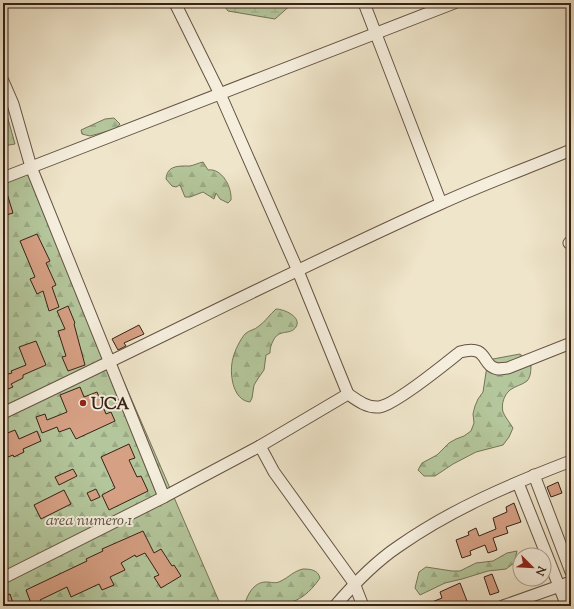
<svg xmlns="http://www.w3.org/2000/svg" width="574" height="609" viewBox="0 0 574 609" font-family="'Sorts Mill Goudy',serif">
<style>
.forest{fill:url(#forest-firs);stroke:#767458}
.wetland{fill:url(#wetland-marsh);stroke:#767458}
.building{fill:#d6a084;stroke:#372216}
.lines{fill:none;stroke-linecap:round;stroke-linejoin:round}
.minor-casing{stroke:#655343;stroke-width:13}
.minor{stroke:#f5eedd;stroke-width:11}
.poi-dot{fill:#8f2418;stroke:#f5eedd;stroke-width:1.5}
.labels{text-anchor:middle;stroke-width:4;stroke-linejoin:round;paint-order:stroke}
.poi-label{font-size:16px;font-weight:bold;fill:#372216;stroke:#f5eedd;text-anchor:start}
.park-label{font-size:16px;font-style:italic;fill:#5c533e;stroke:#f5eedd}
</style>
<defs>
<pattern id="forest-firs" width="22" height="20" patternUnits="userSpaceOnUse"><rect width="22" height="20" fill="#b4c69b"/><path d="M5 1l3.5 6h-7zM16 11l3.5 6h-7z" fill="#9baa85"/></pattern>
<pattern id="wetland-marsh" width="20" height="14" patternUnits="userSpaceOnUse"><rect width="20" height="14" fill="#b4c69b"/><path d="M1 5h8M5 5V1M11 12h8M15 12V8" fill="none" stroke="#9baa85"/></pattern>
</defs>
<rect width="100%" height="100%" fill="#efe5ca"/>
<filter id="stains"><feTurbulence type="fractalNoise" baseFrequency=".005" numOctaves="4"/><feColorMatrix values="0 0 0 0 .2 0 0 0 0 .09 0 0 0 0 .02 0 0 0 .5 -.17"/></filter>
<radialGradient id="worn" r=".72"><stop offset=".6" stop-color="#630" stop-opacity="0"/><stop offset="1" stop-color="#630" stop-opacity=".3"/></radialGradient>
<g class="forest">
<polygon points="114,118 120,124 116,129 90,136 82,134 81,130 105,119"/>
<path d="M203,162l5,8c14,-2 24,17 23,30l-3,3 -8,-4 -4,-6 -2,6 -11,-7 -13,5h-5l-5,-12 -4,2 -4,-1 -6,-7c1,-14 13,-13 24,-13 5,-1 8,-3 13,-4z"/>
<polygon points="31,167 221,606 3,606 3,178"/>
<path d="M276,309c8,0 26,8 20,18 -6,9 -17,1 -23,14 -2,4 -3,7 -3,12l-4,2 -2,15 -5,7 -5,8 -2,13 -2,4c-18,-2 -21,-30 -17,-44 2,-8 7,-18 12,-24 4,-4 10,-4 14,-8 6,-4 11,-12 17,-17z"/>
<path d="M520,354l11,10c0,5 0,13 -4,17 -5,4 -12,5 -17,9 -6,5 -9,14 -7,22 2,5 7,11 10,16l-4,9 -6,8 -27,7 -23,12 -18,12h-11l-6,-6 4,-7 15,-8 12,-12 7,-4 8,-3 7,-5 3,-8 -1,-9 2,-8 3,-7 5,-7 4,-26 6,-7z"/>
<polygon points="517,551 514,563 506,569 488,571 462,579 445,583 420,595 415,588 419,572 426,567 452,571 460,571 476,563 493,561 507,553"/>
<path d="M303,569c8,0 15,1 17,9 -21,31 -42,28 -76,28 3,-10 9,-24 22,-24 5,0 10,2 15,-1 8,-4 13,-10 22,-12z"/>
</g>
<g class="wetland">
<polygon points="222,3 293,3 275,19 228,11"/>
<polygon points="3,101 15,144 3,146"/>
</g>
<g class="building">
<polygon points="3,187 5,187 13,213 3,216"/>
<polygon points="37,234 50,261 46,263 56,285 52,287 59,307 49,311 43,291 37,294 30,279 35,277 20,241"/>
<polygon points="68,306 75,323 74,324 85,365 68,371 62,357 66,356 58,331 65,329 57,311"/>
<polygon points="139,325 144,334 124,343 126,346 118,350 112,339"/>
<polygon points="36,341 46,365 23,375 23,378 11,384 13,387 3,391 3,364 4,363 8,374 12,373 11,371 26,365 19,347"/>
<polygon points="80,387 84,397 97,392 106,414 111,412 115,421 76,439 70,428 59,432 57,427 42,433 36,417 45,414 47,420 67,412 60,395"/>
<polygon points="15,430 19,439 37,431 41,441 23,449 24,452 14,457 13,455 3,459 3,439 6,438 5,434"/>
<polygon points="129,444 135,458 129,460 137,477 141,476 148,491 109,510 102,495 115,488 101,457"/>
<polygon points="73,469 77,476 59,485 55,477"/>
<polygon points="558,482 562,493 551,497 547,487"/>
<polygon points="96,489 100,497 91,501 87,493"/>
<polygon points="64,490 71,504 41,519 34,505"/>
<polygon points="514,503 521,522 506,527 508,533 493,538 497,550 488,553 485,545 470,551 471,555 462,558 456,540 469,535 468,532 476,528 479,536 496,529 493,518 507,512 506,507"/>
<polygon points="143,531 154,553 161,549 172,566 174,565 181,576 161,588 154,577 159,575 145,553 136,557 135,555 121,563 125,570 110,577 114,585 102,590 99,584 71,597 67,587 40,600 43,606 32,606 26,590 87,561 86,559 103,551 102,549"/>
<polygon points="492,574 499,592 490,595 484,577"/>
<polygon points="460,583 467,601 453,606 422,606 442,598 440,592"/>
<polygon points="10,594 14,606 3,606 3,597"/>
</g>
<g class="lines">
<g class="minor-casing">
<g id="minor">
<polyline points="175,3 221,96 298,271 348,394"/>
<polyline points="364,3 441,203"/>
<polyline points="3,81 13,104 31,167 164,497"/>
<polyline points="3,178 454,3"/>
<polyline points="569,243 571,242"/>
<path d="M3,413c146,-69 290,-143 437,-209 43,-20 88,-36 131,-54"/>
<polyline points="260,446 274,472 354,583 363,606"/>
<polyline points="534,475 571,572"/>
<polyline points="518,483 567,606"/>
<path d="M3,578l161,-81 96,-51 88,-52c10,7 19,14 31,13 16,-2 66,-43 81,-55 30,-8 20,14 38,17 3,0 7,-1 10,-1l63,-25"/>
<path d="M335,606c18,-21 40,-44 64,-60 53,-37 112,-62 172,-85"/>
<polyline points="503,606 571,582"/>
</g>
</g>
<use href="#minor" class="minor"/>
</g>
<circle class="poi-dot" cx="83" cy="403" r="4"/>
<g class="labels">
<g class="poi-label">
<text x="91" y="409">UCA</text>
</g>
<g class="park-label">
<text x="89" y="525">area numero 1</text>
</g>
</g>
<rect width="574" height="609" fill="none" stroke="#efe5ca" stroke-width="16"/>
<rect x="4" y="4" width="566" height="601" fill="none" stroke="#372216" stroke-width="2"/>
<rect x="8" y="8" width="558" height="593" fill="none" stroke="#372216"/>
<g transform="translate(532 567) rotate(114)"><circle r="19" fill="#f5eedd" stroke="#a99c8d"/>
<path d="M0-3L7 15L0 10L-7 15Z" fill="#8f2418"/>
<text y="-6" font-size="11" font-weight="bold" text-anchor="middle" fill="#372216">N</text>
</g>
<rect width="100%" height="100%" filter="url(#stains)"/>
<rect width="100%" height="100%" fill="url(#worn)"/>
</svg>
